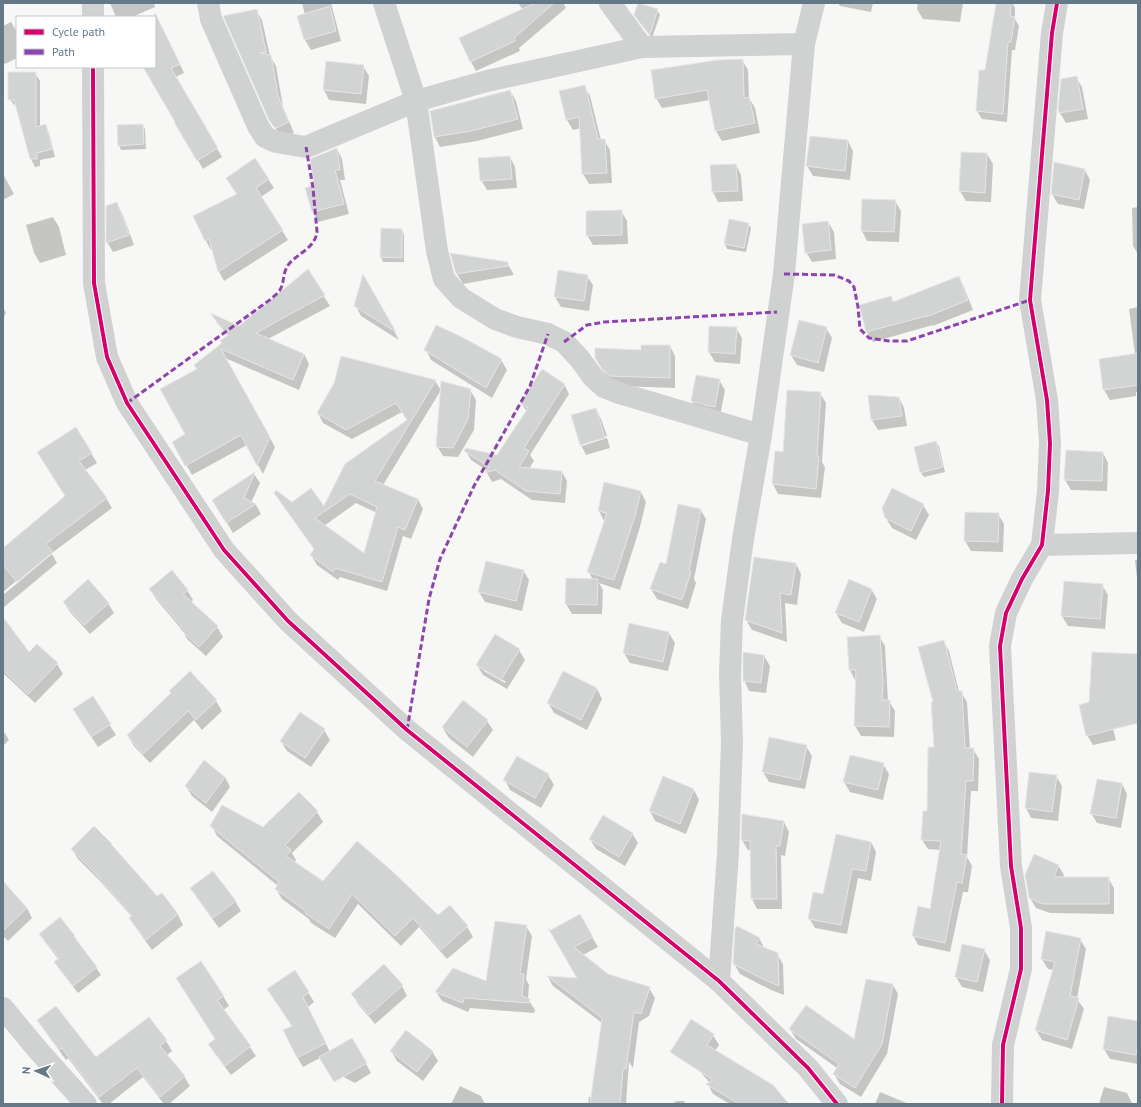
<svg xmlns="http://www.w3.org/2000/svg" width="1141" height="1107" viewBox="0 0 1141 1107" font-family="'PT Sans',sans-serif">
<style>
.shadow{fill:#0003;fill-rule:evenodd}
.building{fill:#d2d3d3;stroke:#e6e6e6;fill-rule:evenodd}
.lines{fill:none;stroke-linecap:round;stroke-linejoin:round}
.minor{stroke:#d0d2d2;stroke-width:22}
.quiet{stroke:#8e44ad;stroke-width:3;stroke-dasharray:6 3;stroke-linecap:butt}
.cycleway-casing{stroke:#fff;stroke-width:6}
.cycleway{stroke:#d6006c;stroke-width:4}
</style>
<rect width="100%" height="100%" fill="#f7f7f6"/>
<g class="shadow">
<polygon points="110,3 154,3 155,7 132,17 116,17"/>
<polygon points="302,3 331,3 341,41 311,50 305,40 298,17 305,15"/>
<polygon points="518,3 563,3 566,8 519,48 520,51 476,71 471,62 523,10"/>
<polygon points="838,3 873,3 871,12 840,6"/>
<polygon points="918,3 963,3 960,22 923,19 917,9"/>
<polygon points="997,3 1028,3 1027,4 1013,4 1015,8 1015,19 1019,26 1015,50 1012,50 1007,122 982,119 977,111 980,71 986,71"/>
<polygon points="256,10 262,20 270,56 276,66 283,107 294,133 282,138 270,120 225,16"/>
<polygon points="657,10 660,15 652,38 638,20"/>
<polygon points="11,22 17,32 17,58 5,64 3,62 3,26"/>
<polygon points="155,44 172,47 184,73 175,77 222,157 203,169 150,78 145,67 155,67"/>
<polygon points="742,60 748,70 749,98 755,108 760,133 722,141 716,131 710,100 662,108 656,98"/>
<polygon points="363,66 369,76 366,104 329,100 324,90"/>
<polygon points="35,73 40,81 40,127 45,126 49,133 55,157 40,160 40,166 35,167 31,159 16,104 14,105 9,98"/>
<polygon points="1076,77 1082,87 1088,119 1066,123 1060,113 1059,109"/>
<polygon points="584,86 590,96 601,140 604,140 610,150 612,183 589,184 583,174 581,128 573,130 567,120 560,92"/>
<polygon points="510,91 516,101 523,129 477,141 440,147 435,137"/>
<polygon points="142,125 145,129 146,149 121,150 119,145"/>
<polygon points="1137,134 1138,134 1138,254 1133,246 1132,208 1138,207"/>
<polygon points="848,141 853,151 850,180 813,176 807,166"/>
<polygon points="337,149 342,159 345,180 340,180 349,214 318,222 313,212 306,189 315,186"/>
<polygon points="987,154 993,164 991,202 966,201 960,191"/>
<polygon points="510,157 515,167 517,188 487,190 481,180"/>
<polygon points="736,165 741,175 743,201 718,202 713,192 711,166"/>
<polygon points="1085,170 1090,180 1084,209 1058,204 1052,194"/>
<polygon points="3,174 14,194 3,200"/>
<polygon points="227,179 268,179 274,188 261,197 288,240 224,281 219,272 213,249 211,250 206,241 194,217 237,195"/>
<polygon points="895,201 901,211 899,242 867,241 862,231"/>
<polygon points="116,203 122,213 134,245 113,252 107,242"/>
<polygon points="621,211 627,221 628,244 593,245 587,235"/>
<polygon points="53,217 59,227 66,255 40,263 34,253 26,225"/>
<polygon points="730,220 748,224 751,228 746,252 727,249 725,244"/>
<polygon points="828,222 834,232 836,259 812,262 806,252"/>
<polygon points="402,230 404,235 404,262 383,262 381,257"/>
<polygon points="507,263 513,273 513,275 463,284 457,274"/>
<polygon points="308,271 330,306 268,339 304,354 309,364 299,390 225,358 275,447 263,474 247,445 192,475 173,442 187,435 197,369 223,344 228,336 217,323 213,315 240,327"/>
<polygon points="587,276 593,285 589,311 561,307 555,297"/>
<polygon points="958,277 964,287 973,310 933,326 933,325 873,342 867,332 891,298 894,303"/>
<polygon points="369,285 399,340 361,316 356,306"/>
<polygon points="3,307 6,313 3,319"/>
<polygon points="1138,307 1138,392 1136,392 1136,396 1110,400 1104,390 1100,360 1135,354 1129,309"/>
<polygon points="799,321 826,328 832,338 824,372 797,365 791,355"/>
<polygon points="710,327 736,328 742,338 740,364 715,362 709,352"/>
<polygon points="670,346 675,356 675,388 617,386 609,379 602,368 642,351"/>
<polygon points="426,350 501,360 507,370 492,398 431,360"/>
<polygon points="719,380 725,390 720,416 698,411 692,401"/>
<path d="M435,381l6,9 -58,95 35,14 5,10 -12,30 -8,-3 -16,55 -47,-14 -2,3 -21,-15 -6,-10 4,-5 -34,-48 11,1 32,5 84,-87 -6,-9 -50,27 -29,-16 -5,-10zM356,503l21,10 -13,41 -40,-28z"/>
<polygon points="564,384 569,394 530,455 534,461 529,469 562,472 567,481 565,503 532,500 501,479 492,482 487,473 488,471 471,460 466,451 497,457 527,412 521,403"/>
<polygon points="470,390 476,400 474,430 458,457 443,456 437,446"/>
<polygon points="820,393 826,403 822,462 825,467 821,498 778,494 773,484"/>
<polygon points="869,396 899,398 904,408 907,426 878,430 872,420"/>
<polygon points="596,409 601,419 607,436 582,444 582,446 607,438 610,448 586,455 581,445 572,416"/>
<polygon points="936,442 939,446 945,472 924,477 921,473 915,447"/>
<polygon points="91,453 97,463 85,470 106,498 112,508 52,553 52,551 3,592 3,549 66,496 44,462"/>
<polygon points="1103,453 1108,463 1107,491 1071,490 1065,480"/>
<polygon points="254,474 260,483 251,503 256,505 261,514 233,533 219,510"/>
<polygon points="641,492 646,502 640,527 620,590 599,583 603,590 602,614 572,614 566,604 593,580 589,572 604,521 599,511"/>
<polygon points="923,505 929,515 916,540 892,528 886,518"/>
<polygon points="700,509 706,519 694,579 696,583 688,609 657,599 651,589"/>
<polygon points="998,514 1004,524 1003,552 971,551 965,541"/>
<polygon points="52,554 57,563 3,608 3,595"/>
<polygon points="1135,560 1138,560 1138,598 1137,588 1138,588"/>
<polygon points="796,564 801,574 797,605 785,603 787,642 752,630 746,620"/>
<polygon points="523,570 529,580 522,611 485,602 479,592"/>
<polygon points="1102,585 1108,595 1105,629 1068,626 1062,616"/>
<polygon points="150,589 187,590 193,600 191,602 217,627 223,637 206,656 187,639 183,631 156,599"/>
<polygon points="871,589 877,599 864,632 842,623 836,613"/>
<polygon points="64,602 108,603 114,613 90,634 70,612"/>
<polygon points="3,619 29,654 57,664 63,674 35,703 3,673"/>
<polygon points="630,624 669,633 675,643 668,671 630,663 624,653"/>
<polygon points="879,636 885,646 888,701 889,701 895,711 894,737 861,736 855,726 857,680 855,680 850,670"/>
<polygon points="943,641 949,651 959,692 961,692 967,702 970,749 973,749 979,759 978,791 971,791 967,857 972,866 968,892 963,892 950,952 918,945 913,935 931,910 941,850 928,849 922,840 928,812 935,748 934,703"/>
<path d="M519,650l6,10 -18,29 -24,-14 -6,-10zM484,669l22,13 -1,1 -21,-12z"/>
<polygon points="764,656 770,666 766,693 749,691 744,680"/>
<polygon points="190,672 216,701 222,711 202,730 194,720 150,763 134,746 128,736 172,694"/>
<polygon points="564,673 597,689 602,699 587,730 554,713 548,703"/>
<polygon points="92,697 116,735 98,747 80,720"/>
<polygon points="1108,710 1116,740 1093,745 1087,735"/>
<polygon points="487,721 493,730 473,757 449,738 443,728"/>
<polygon points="3,730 9,740 3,746"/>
<polygon points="324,730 330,740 311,767 287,751 281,741"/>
<polygon points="806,746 812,756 805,789 769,782 763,772"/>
<polygon points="883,764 889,774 883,800 850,792 844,782"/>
<polygon points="548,775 554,785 541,808 510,790 505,780"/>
<polygon points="1056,776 1062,786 1058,821 1031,818 1026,808"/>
<polygon points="225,777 230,787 212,812 192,796 186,786"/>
<polygon points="663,778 694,790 699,800 686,834 655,821 650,811"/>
<polygon points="1122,784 1127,794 1121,828 1097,823 1091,813"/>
<polygon points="317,812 323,822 292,853 296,860 294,863 323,882 438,917 450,906 467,927 473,937 447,959 419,927 401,946 358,904 335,938 311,923 309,919 282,899 276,889 278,886 217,836 212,826 263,829"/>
<polygon points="784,822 789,832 785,856 781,855 782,909 757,909 752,899 751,850 748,850 742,840"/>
<polygon points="632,833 638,843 625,866 596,849 590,839"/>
<polygon points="871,842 876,852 871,881 858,878 847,934 815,928 809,918 824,895"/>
<polygon points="72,849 157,898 161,894 178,915 183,925 152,950 136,928 130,919 132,917 100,881 78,859"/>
<polygon points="1058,865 1064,875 1063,878 1108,878 1114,888 1114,914 1050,913 1036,908 1030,898"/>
<polygon points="192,888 235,901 241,911 219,928 197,898"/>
<polygon points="3,898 27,908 32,918 8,941 3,936"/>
<polygon points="579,915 598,947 583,955 608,975 649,988 655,998 649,1016 639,1022 633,1068 629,1062 626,1104 588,1104 589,1097 592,1097 602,1023 553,986 548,977 579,979 550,931"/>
<polygon points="526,926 532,936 526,979 529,985 528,999 535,1010 534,1013 470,1008 468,1012 442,1001 436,992 486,983"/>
<polygon points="40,935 74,936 101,975 78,993 60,970 55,962 59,960 45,942"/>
<polygon points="759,938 765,949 777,954 783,964 784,995 771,990 740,974 734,964"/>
<polygon points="1080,939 1086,949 1077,999 1084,1009 1072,1049 1042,1040 1036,1030 1054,970 1048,969 1042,959"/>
<polygon points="984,950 990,960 983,992 962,987 956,977"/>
<polygon points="295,971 314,1002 308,1007 330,1052 352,1039 371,1073 355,1083 325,1067 320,1058 303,1067 297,1057 293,1026"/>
<polygon points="893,985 898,994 887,1054 861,1097 840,1084 834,1074 837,1068 796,1039 790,1029 855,1041"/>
<polygon points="402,986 407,996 375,1024 358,1004 352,994"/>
<polygon points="183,988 223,996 229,1006 223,1010 250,1047 256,1056 231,1075 215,1054 210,1044 216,1039"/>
<polygon points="149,1018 166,1041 172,1051 167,1055 184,1076 190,1086 169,1104 164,1104 143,1077 109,1104 103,1104 68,1058 66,1060 44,1030 38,1021 95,1059"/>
<polygon points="1138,1022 1138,1064 1110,1059 1104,1049"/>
<polygon points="713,1035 719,1045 715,1051 787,1104 730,1104 713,1094 708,1084 710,1083 683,1052"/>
<polygon points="391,1051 432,1051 438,1061 423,1081 397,1061"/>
<polygon points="460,1086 481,1096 485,1104 451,1104"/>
<polygon points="1104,1087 1127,1093 1132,1103 1132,1104 1099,1104"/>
<polygon points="880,1092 909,1104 875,1104"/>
<polygon points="677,1101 684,1101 686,1104 671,1104"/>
</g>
<g class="building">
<polygon points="535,3 554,3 514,38 515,41 470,62 459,38"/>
<polygon points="638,3 658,9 650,34 648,33 634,15"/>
<polygon points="996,3 1011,3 1010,16 1015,17 1011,42 1008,42 1003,114 976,111 979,70 985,70"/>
<polygon points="330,6 336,31 304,40 297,16"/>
<polygon points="257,9 266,52 260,53 267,54 267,55 271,55 278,96 289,122 276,128 274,127 269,120 223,16"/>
<polygon points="155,13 180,64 171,68 218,148 197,161 174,122 175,122 143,67 155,67"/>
<polygon points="743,59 744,98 749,97 755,123 715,131 707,90 655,99 651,70 718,60"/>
<polygon points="326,61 364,65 361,94 323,90"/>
<polygon points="8,72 36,72 36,127 46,124 52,149 37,153 37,159 30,159 14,100 8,100"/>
<polygon points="1077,76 1083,109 1059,113 1058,109 1061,79"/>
<polygon points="585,85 598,139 605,139 607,173 582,174 579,117 566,120 559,91"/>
<polygon points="510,90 518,119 471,131 434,137 430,111"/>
<polygon points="143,124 144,144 118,146 117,125"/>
<polygon points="810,136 848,140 845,171 806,166"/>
<polygon points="337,148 340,170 335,170 344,204 312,212 305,188 314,185 310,159"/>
<polygon points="961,152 987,153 985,193 959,191"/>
<polygon points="510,156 512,179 480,181 478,158"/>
<polygon points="255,158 269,179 256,188 283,230 218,272 209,239 205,241 193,216 237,194 226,178"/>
<polygon points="1054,162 1085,169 1079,200 1051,194"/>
<polygon points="736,164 738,191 712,192 710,165"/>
<polygon points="862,199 896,200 894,232 861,231"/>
<polygon points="117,202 129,235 106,243 106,206"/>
<polygon points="622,210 622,235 586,236 586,211"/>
<polygon points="729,219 749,223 744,248 724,244"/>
<polygon points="828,221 831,250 805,253 802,224"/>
<polygon points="381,228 402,229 402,258 380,257"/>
<polygon points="450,253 508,262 508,266 456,274"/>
<polygon points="308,269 325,295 256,333 304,354 293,380 221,349 270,437 257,466 241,435 185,466 172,442 185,434 160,389 197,369 194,365 222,343 220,341 228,335 210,313 239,326"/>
<polygon points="558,270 588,275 584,301 554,297"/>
<polygon points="363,274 396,332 354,306"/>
<polygon points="959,276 968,300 926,317 926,316 866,332 859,305 891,296 893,302"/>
<polygon points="799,320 827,327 818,363 790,355"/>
<polygon points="436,325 462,337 502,359 486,388 424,350"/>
<polygon points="709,326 737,327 735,354 708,352"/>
<polygon points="641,345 670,345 670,378 610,376 602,369 595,358 595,348 641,350"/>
<polygon points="1138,353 1138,385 1103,390 1099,359"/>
<path d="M341,356l95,24 -61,101 43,18 -13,31 -7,-3 -16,55 -47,-14 -2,4 -23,-17 4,-6 -40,-56 2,-3 16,12 19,-14 13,18 21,-42 62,-44 -11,-17 -50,27 -29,-17 17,-30zM350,494l27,13 -13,46 -49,-35z"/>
<polygon points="542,369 565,384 524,448 529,451 519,467 562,471 560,494 526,491 495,470 485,473 489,467 464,451 466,448 497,455 528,408 520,403"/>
<polygon points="696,375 720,379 715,407 705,405 691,401"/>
<polygon points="441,381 471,389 468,419 453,448 436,447"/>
<polygon points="787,390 821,392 817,455 819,456 816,489 772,484 775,451 783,452"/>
<polygon points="868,395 899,397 902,416 871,420"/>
<polygon points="596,408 605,438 580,445 571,415"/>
<polygon points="76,427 92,453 79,461 107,498 46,544 53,552 17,582 3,565 3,548 65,496 37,452"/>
<polygon points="936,441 943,467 920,473 914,447"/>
<polygon points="1066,450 1103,452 1102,481 1064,480"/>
<polygon points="255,472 244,498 256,504 226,523 212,500"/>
<polygon points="604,482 641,491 635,516 614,580 587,572 607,513 598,511"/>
<polygon points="892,488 924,504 911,531 885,518 882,508"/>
<polygon points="678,504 701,509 689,571 691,572 682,600 650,589 660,562 666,564"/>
<polygon points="965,512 999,513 998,542 964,541"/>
<polygon points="754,557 796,563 791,595 780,593 782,633 745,620"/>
<polygon points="486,561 524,570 516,601 478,592"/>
<polygon points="172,570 188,590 183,594 218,626 199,647 180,629 182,627 149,589"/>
<polygon points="566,578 598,579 597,605 565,604"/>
<polygon points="88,579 109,603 84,625 63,602"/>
<polygon points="849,579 872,589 859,622 835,613"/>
<polygon points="1064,581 1103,584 1100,619 1061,616"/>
<polygon points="3,617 29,652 37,644 58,663 28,694 3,670"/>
<polygon points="629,623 669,632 663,662 623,653"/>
<polygon points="495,634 520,649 501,680 476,665"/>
<polygon points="880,635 883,683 882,700 890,700 889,727 854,726 856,670 849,670 847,637"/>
<polygon points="944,640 957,691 962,691 965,748 974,748 973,781 966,781 961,854 967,855 962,883 957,882 945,943 912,936 918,906 930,909 941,841 921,840 923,811 927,811 928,747 934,747 931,702 933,702 918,647"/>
<polygon points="743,652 764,655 761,683 743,681"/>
<polygon points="1092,652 1138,654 1138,723 1086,736 1079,705 1089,702"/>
<polygon points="190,671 217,700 196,720 188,711 143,754 127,735 171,693 169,691"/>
<polygon points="563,671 597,688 581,720 547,703"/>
<polygon points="93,696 111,724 91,737 73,709"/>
<polygon points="463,700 488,720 467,747 442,727"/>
<polygon points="300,712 325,729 305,758 280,741"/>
<polygon points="769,737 807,745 800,780 762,772"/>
<polygon points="850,755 884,763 878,790 843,782"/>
<polygon points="517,756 549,774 535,798 503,780"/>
<polygon points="204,760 225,777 206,803 185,786"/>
<polygon points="1029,772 1057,775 1052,812 1025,808"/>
<polygon points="663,776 694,789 680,824 649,811"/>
<polygon points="1097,779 1122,783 1116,818 1090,814"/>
<polygon points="299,792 318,811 285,845 291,850 286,856 323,881 357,841 391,870 438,915 450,905 468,926 441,950 413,918 395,936 352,894 329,929 305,913 306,911 275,889 279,882 210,826 222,805 263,827"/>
<polygon points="742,814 784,821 780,846 776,846 777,899 751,899 750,841 741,840"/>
<polygon points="603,815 633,833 619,857 589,839"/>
<polygon points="94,826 112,844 111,844 157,896 162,893 178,914 146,940 129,918 132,916 93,871 71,849"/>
<polygon points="836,834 871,842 866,871 852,869 841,925 808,919 813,892 823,894"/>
<polygon points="1034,854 1059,865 1054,877 1109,877 1109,904 1043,904 1029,898 1025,875"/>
<polygon points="213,871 236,901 213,918 190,888"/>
<polygon points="3,881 27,908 3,931"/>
<polygon points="580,914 593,937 574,947 608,974 650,987 641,1014 634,1012 626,1069 623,1069 620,1104 590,1104 602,1018 547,976 577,978 548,928 551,930"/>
<polygon points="60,917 75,936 74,937 97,967 73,986 54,962 59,958 39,934"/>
<polygon points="495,921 527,925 520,974 524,974 522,996 530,999 529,1003 464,998 463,1003 435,992 453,968 486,981"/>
<polygon points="737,926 760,938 756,944 778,953 779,986 765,980 733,964 735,929"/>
<polygon points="1046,931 1081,938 1070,996 1079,998 1067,1040 1035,1030 1055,962 1041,959"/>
<polygon points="962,944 985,949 977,982 955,977"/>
<polygon points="201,961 224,996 217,1000 251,1046 225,1066 208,1044 215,1039 176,978"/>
<polygon points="384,964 403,985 369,1015 351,994"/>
<polygon points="295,970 309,992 303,997 326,1043 297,1058 283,1030 292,1026 267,989"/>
<polygon points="866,979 893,984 882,1044 855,1088 833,1074 839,1064 789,1029 806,1005 854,1039"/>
<polygon points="56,1006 96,1057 149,1017 167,1040 160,1046 185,1076 160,1097 137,1068 99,1097 62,1048 59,1050 37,1020"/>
<polygon points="1108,1016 1138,1021 1138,1043 1136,1055 1103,1049"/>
<polygon points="691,1019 714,1034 707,1045 773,1085 789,1104 739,1104 706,1084 713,1080 670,1052"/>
<polygon points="406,1030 433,1051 417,1072 390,1051"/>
<polygon points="352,1038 367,1063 334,1082 319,1057"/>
</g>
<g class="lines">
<g class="minor">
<polyline points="93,3 93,17"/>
<polyline points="208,3 211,19 258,126 265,137 276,142 306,147 416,101 487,81 642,47 804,44"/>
<polyline points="384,3 416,101 437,251 444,279 461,298 495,319 517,327 548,334 564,342 579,358 593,377 604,387 619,393 761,435"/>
<polyline points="610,3 642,47"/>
<polyline points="93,67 94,283 107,357 127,403 224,550 288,621 407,730 719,981 808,1068 837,1104"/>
<polyline points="1042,545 1138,543"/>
<polyline points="719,981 728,853 732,742 730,674 732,620 743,539 761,435 784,274 804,44 814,3"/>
<polyline points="3,1008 37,1049 86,1104"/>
<polyline points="1002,1104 1003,1045 1021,969 1021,928 1011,866 1000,646 1006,613 1022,579 1042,545 1048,491 1050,443 1047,400 1030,300 1052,33 1057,3"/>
</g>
<g class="quiet">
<polyline points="784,274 834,275 849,281 854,287 858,307 860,329 869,338 889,341 907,341 1030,300"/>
<polyline points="564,342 587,325 604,322 777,312"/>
<path d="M127,403l144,-104c3,-3 7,-6 9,-9 5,-9 2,-17 9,-26 9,-11 26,-16 28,-32l-4,-44 -7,-41"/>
<polyline points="407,730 429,599 440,559 474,486 530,386 548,334"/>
</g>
<g class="cycleway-casing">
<g id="cycleway">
<polyline points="93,67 94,283 107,357 127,403 224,550 288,621 407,730 719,981 808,1068 837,1104"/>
<polyline points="1002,1104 1003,1045 1021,969 1021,928 1011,866 1000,646 1006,613 1022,579 1042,545 1048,491 1050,443 1047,400 1030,300 1052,33 1057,3"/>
</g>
</g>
<use href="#cycleway" class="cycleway"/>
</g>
<rect width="1141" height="1107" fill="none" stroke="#657887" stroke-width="8"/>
<rect x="16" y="16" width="140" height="52" fill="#ffffff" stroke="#c1c9cf"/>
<rect x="24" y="29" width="20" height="6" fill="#d6006c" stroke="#c1c9cf"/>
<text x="52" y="36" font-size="12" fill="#657887">Cycle path</text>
<rect x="24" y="49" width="20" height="6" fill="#8e44ad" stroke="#c1c9cf"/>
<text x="52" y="56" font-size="12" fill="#657887">Path</text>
<g transform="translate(36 1071) rotate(273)" stroke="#ffffff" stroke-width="3" paint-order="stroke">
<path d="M0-3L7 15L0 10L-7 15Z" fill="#657887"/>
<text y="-6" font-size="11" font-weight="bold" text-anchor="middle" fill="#657887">N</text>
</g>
</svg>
